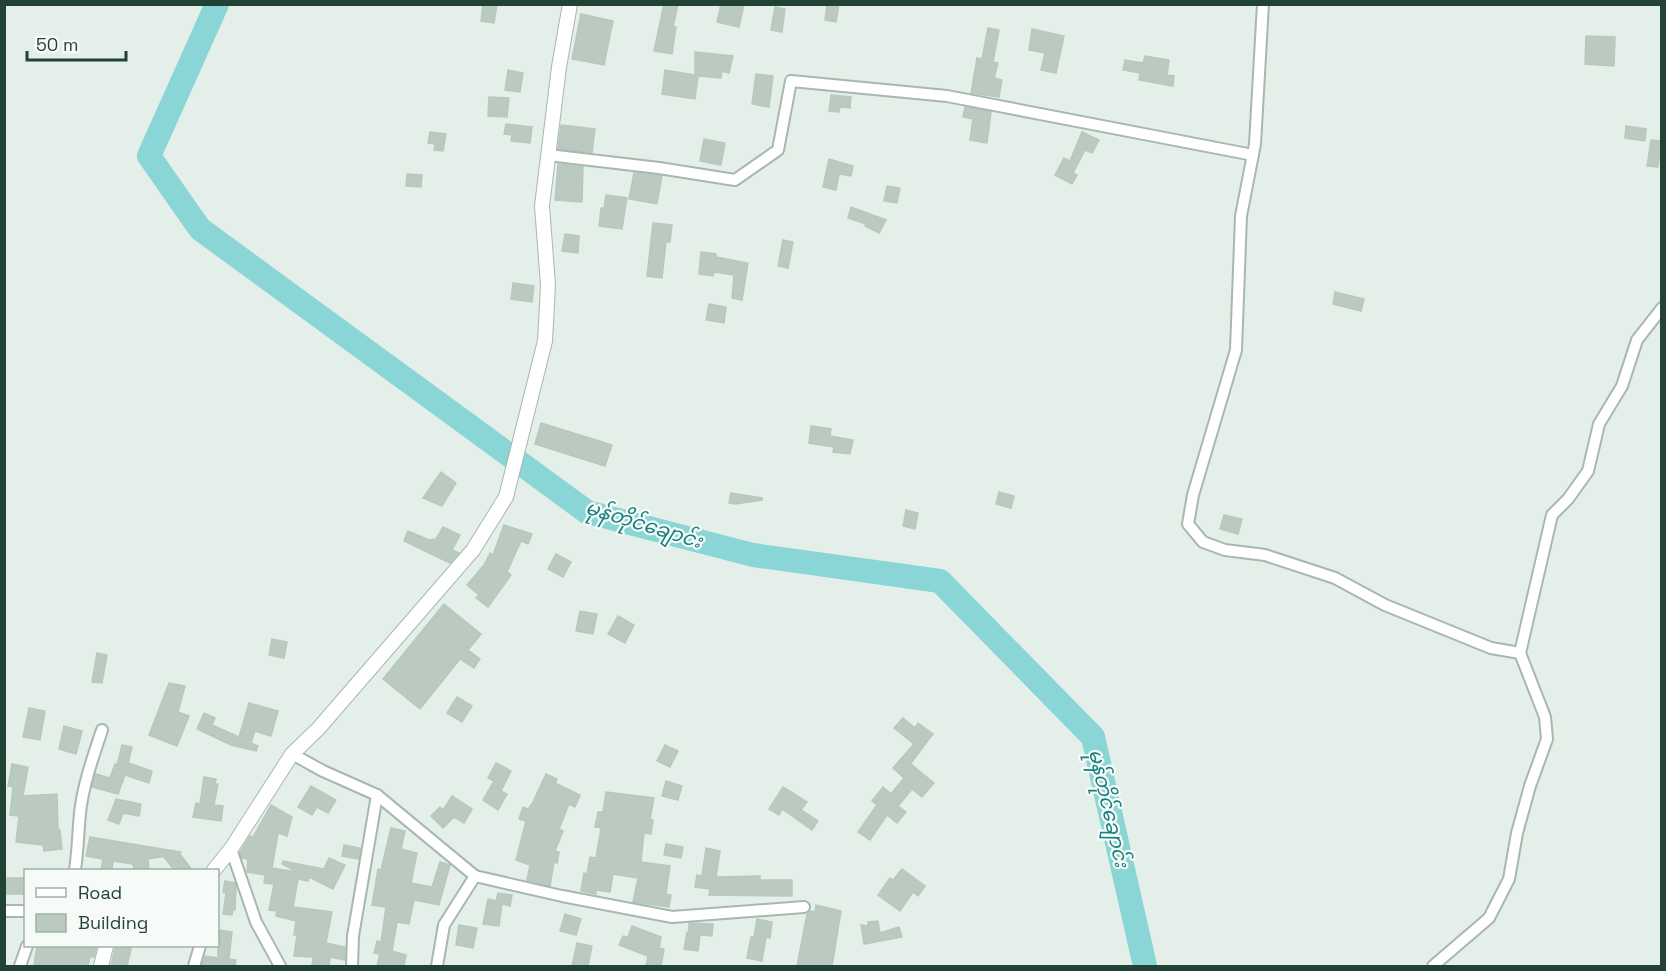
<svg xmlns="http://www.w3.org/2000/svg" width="1666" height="971" viewBox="0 0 1666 971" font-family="'Space Grotesk','Noto Sans Myanmar',sans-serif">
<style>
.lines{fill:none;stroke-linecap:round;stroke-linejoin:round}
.river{stroke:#8ad5d6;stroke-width:24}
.building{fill:#bacac1;stroke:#b6c9bf;stroke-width:1.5}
.minor-casing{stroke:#a7b8af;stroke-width:14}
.tertiary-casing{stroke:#a7b8af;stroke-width:16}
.minor{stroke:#fff;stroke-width:10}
.tertiary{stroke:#fff;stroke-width:14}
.labels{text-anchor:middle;stroke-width:4.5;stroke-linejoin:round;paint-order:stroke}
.water-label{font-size:20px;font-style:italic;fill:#188082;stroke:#f6fbf7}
</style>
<rect width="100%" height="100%" fill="#e5efe9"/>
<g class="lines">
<polyline class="river" points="217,4 149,156 200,229 587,512 753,555 940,581 1093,737 1145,966"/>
</g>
<g class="building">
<polygon points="483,4 497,4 494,23 481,21"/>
<polygon points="664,4 678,4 673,27 676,27 672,54 654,51"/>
<polygon points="721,4 744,4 739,27 717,22"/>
<polygon points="827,4 839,4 836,22 825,20"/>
<polygon points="775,7 785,9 782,32 771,30"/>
<polygon points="581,14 613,21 604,65 572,59"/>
<polygon points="988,28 999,30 993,62 998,63 994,78 1002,80 999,97 971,93 977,58 982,59"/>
<polygon points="1032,29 1064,36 1056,73 1041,70 1045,53 1029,50"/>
<polygon points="1586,36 1615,37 1614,66 1585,64"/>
<polygon points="695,52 733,56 729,73 722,71 721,78 698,76 695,99 662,94 665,70 695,75"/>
<polygon points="1145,56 1169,60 1167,75 1174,76 1173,86 1139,80 1140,73 1123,70 1125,60 1143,63"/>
<polygon points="508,70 523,73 520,92 505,90"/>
<polygon points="756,74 773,76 769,107 752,104"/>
<polygon points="831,95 851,97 850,108 840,107 839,112 829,111"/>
<polygon points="489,97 509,98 507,117 488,116"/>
<polygon points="965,107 991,112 987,143 970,140 973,119 963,117"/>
<polygon points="506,124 532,127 530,143 511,141 512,135 504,134"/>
<polygon points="561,125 595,129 592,153 558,149"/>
<polygon points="1626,126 1646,129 1645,141 1625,138"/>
<polygon points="430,132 446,134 443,151 434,150 435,144 428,143"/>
<polygon points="1082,132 1099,140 1092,153 1085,150 1073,173 1077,175 1072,184 1055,175 1064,158 1070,161"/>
<polygon points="704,139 725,143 721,165 700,161"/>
<polygon points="1651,140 1661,141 1658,167 1647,166"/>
<polygon points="829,159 853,166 851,176 839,174 836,190 823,187"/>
<polygon points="558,164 583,167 582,202 555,200"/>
<polygon points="634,173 662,176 657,204 629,199"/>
<polygon points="407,174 422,175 421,187 406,186"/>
<polygon points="887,186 900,188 897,203 884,201"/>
<polygon points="606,195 627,198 622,229 599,226 601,208 604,208"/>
<polygon points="851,207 886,220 879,233 865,226 866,224 848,218"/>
<polygon points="653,223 672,225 670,242 666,242 662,278 647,276"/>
<polygon points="565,234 579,236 578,253 562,251"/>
<polygon points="783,240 793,242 788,268 778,266"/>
<polygon points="701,252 716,254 716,257 748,263 742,300 732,298 734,275 714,272 713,276 699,274"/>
<polygon points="513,283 534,286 532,302 511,299"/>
<polygon points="1335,292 1364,299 1361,311 1333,304"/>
<polygon points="709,304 726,307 724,323 706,320"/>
<polygon points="541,423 612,445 605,466 535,444"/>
<polygon points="811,426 831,429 830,436 853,440 850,454 833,452 834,447 809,443"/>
<polygon points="441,472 456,483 442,506 423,498"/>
<polygon points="999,492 1014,496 1011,508 996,504"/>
<polygon points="731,493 762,498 762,500 735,504 729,503"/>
<polygon points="906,510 918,513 915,529 903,526"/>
<polygon points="1224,515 1242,519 1238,534 1220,529"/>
<polygon points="504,525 532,534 528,544 521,541 507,572 511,575 488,607 476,598 479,595 467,585 484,565 490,553 493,555"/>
<polygon points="443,527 460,535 452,550 459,553 450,563 404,541 408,531 429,540 436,539"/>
<polygon points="556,554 571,562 563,577 548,569"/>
<polygon points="444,604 481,634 468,650 480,659 474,668 460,659 420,709 383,679"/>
<polygon points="580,611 597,614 593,634 576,631"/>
<polygon points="618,616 634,625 625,643 608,634"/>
<polygon points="272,639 287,642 284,658 269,655"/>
<polygon points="97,653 107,655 102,683 92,682"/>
<polygon points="169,683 185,686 178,712 189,716 177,746 149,735"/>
<polygon points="457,697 472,706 462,722 447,713"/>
<polygon points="249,703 278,711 271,736 255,731 251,743 258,746 256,751 231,745 197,729 204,713 215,718 212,725 239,737"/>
<polygon points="29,708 45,711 40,740 23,737"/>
<polygon points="903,718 915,728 918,723 933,734 911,763 912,765 934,783 922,797 912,789 898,806 906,812 897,823 887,815 870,840 858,832 877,805 872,801 883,787 891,794 904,778 893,768 914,744 894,728"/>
<polygon points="64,726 82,731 76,754 59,749"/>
<polygon points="122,745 132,747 128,763 152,771 149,783 125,775 118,794 92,787 96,774 110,778 115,764 117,765"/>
<polygon points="665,745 678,751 670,767 657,761"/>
<polygon points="496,763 511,771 501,791 507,794 498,810 483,800 494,781 488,778"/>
<polygon points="12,764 28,767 23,796 57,794 58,830 60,830 62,849 44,851 43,845 16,842 19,816 10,815 13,787 8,786"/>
<polygon points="546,774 557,779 555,783 580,795 575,807 569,804 559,829 563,831 555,851 559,852 557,863 554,862 550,886 527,880 530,865 516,860 526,821 519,819 523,807 528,809 532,804"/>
<polygon points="204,777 216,779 215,784 218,784 214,805 223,806 221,821 193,817 196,803 200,804"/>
<polygon points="666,781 682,786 678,800 662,796"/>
<polygon points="311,786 336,800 328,813 317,807 312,815 298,807"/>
<polygon points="783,787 807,802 801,810 818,821 812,830 782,809 779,815 769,809"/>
<polygon points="606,792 654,798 650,819 653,820 651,834 644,833 641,862 670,866 666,894 671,895 669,907 633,902 638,878 613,874 610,892 596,890 596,894 581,891 584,873 587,874 590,857 596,858 601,828 595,827 598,812 603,812"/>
<polygon points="452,796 472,809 464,823 454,817 443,828 431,816 440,807 443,810"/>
<polygon points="116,799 141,804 139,816 123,813 119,824 108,820"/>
<polygon points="271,805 292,817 287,836 278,833 272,868 297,872 282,864 283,861 324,869 329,858 345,865 333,889 309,877 308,881 298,879 293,907 332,912 326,943 345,947 345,960 330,957 329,966 312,966 313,957 294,956 297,935 294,935 296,921 276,916 277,911 269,910 274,884 264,883 265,875 247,872 248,859 242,858 240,852 250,836 253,837"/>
<polygon points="391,828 405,831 401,849 417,853 411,883 432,887 440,862 450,865 439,905 414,900 409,924 397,922 392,951 406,955 404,966 377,966 380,954 374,953 377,941 381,942 386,907 372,905 378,869 381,870"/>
<polygon points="90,837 181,852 180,854 192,870 174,870 164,857 166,856 148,859 149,870 134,870 133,864 113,861 112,870 101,870 103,859 86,856"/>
<polygon points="666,844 683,847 681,858 664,855"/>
<polygon points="344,845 360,848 359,859 342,856"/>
<polygon points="706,848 720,851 716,877 760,876 760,880 792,880 792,896 709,895 710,889 695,887 697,875 702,876"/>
<polygon points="902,869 925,886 918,896 913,892 900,911 878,895 890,878 893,880"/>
<polygon points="7,878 23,878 23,894 6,894"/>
<polygon points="225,881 235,883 236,888 235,910 233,910 232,915 223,914 226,893 223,892"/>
<polygon points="498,893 512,895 510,906 502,904 499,926 483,924 488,899 496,901"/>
<polygon points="816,905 841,911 832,966 797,966 807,914 810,911 815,912"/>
<polygon points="565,914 581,919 576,935 560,931"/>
<polygon points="757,919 772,922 770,938 766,937 762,961 747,958 751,937 754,937"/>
<polygon points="878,921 880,933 899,927 902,937 864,944 861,925 868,926 868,922"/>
<polygon points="689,923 713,924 712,936 700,935 698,951 684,949 687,932 689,933"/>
<polygon points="459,925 477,928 473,948 456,945"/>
<polygon points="632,926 661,937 659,948 664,949 661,966 646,966 648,956 619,945 623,936 628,937"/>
<polygon points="218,930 232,932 229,959 236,960 235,966 202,966 205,956 218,958"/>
<polygon points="577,943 592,946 588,966 572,966"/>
<polygon points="37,945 97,945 94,957 90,957 88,966 45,966 34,965"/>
<polygon points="118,945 132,945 127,966 111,966 115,948 118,949"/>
</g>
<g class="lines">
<g class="minor-casing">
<g id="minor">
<polyline points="1263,4 1255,144 1241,216 1236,350 1193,495 1188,524 1203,542 1225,550 1265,555 1335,578 1385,605 1491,648 1520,653 1545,717 1547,739 1530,786 1517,833 1509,879 1489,918 1433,966"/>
<polyline points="548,155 659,168 735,180 778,150 791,81 947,96 1253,155"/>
<polyline points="1520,653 1552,515 1568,499 1588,471 1599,424 1622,386 1637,340 1662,308"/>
<polyline points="292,754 323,771 377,795 475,876"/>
<polyline points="231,849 256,922 280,966"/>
<path d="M75,870c3,-19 3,-37 5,-57 3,-28 13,-56 22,-83"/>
<polyline points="4,911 26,911"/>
<polyline points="20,966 27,946"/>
<polyline points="194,966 200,946"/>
<polyline points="352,966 353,936 377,795"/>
<polyline points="437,966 444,925 475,876 562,896 672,917 804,907"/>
</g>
</g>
<g class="tertiary-casing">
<g id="tertiary">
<polyline points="214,870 231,849 292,754 318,729 473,550 506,497 545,341 548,285 542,206 559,67 570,4"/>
<polyline points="101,966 106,946"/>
</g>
</g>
<use href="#minor" class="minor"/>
<use href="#tertiary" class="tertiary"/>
</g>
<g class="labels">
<g class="water-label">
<text transform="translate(644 524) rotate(17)" y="7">မုန်တိုင်ချောင်း</text>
<text transform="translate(1109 808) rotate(77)" y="7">မုန်တိုင်ချောင်း</text>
</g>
</g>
<rect width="1666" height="971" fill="none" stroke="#224235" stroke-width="12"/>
<rect x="24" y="869" width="195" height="78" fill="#f6fbf7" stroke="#a1b1a9" stroke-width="1.5"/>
<rect x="36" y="888" width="30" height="9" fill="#ffffff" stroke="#a1b1a9" stroke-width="1.5"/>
<text x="78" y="899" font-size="18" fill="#224235">Road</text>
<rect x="36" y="914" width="30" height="18" fill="#bacac1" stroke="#a1b1a9" stroke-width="1.5"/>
<text x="78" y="929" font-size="18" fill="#224235">Building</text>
<path d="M27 51v9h99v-9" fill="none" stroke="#224235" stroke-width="3"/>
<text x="36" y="51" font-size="18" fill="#224235" stroke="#f6fbf7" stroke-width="4.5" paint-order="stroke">50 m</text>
</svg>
